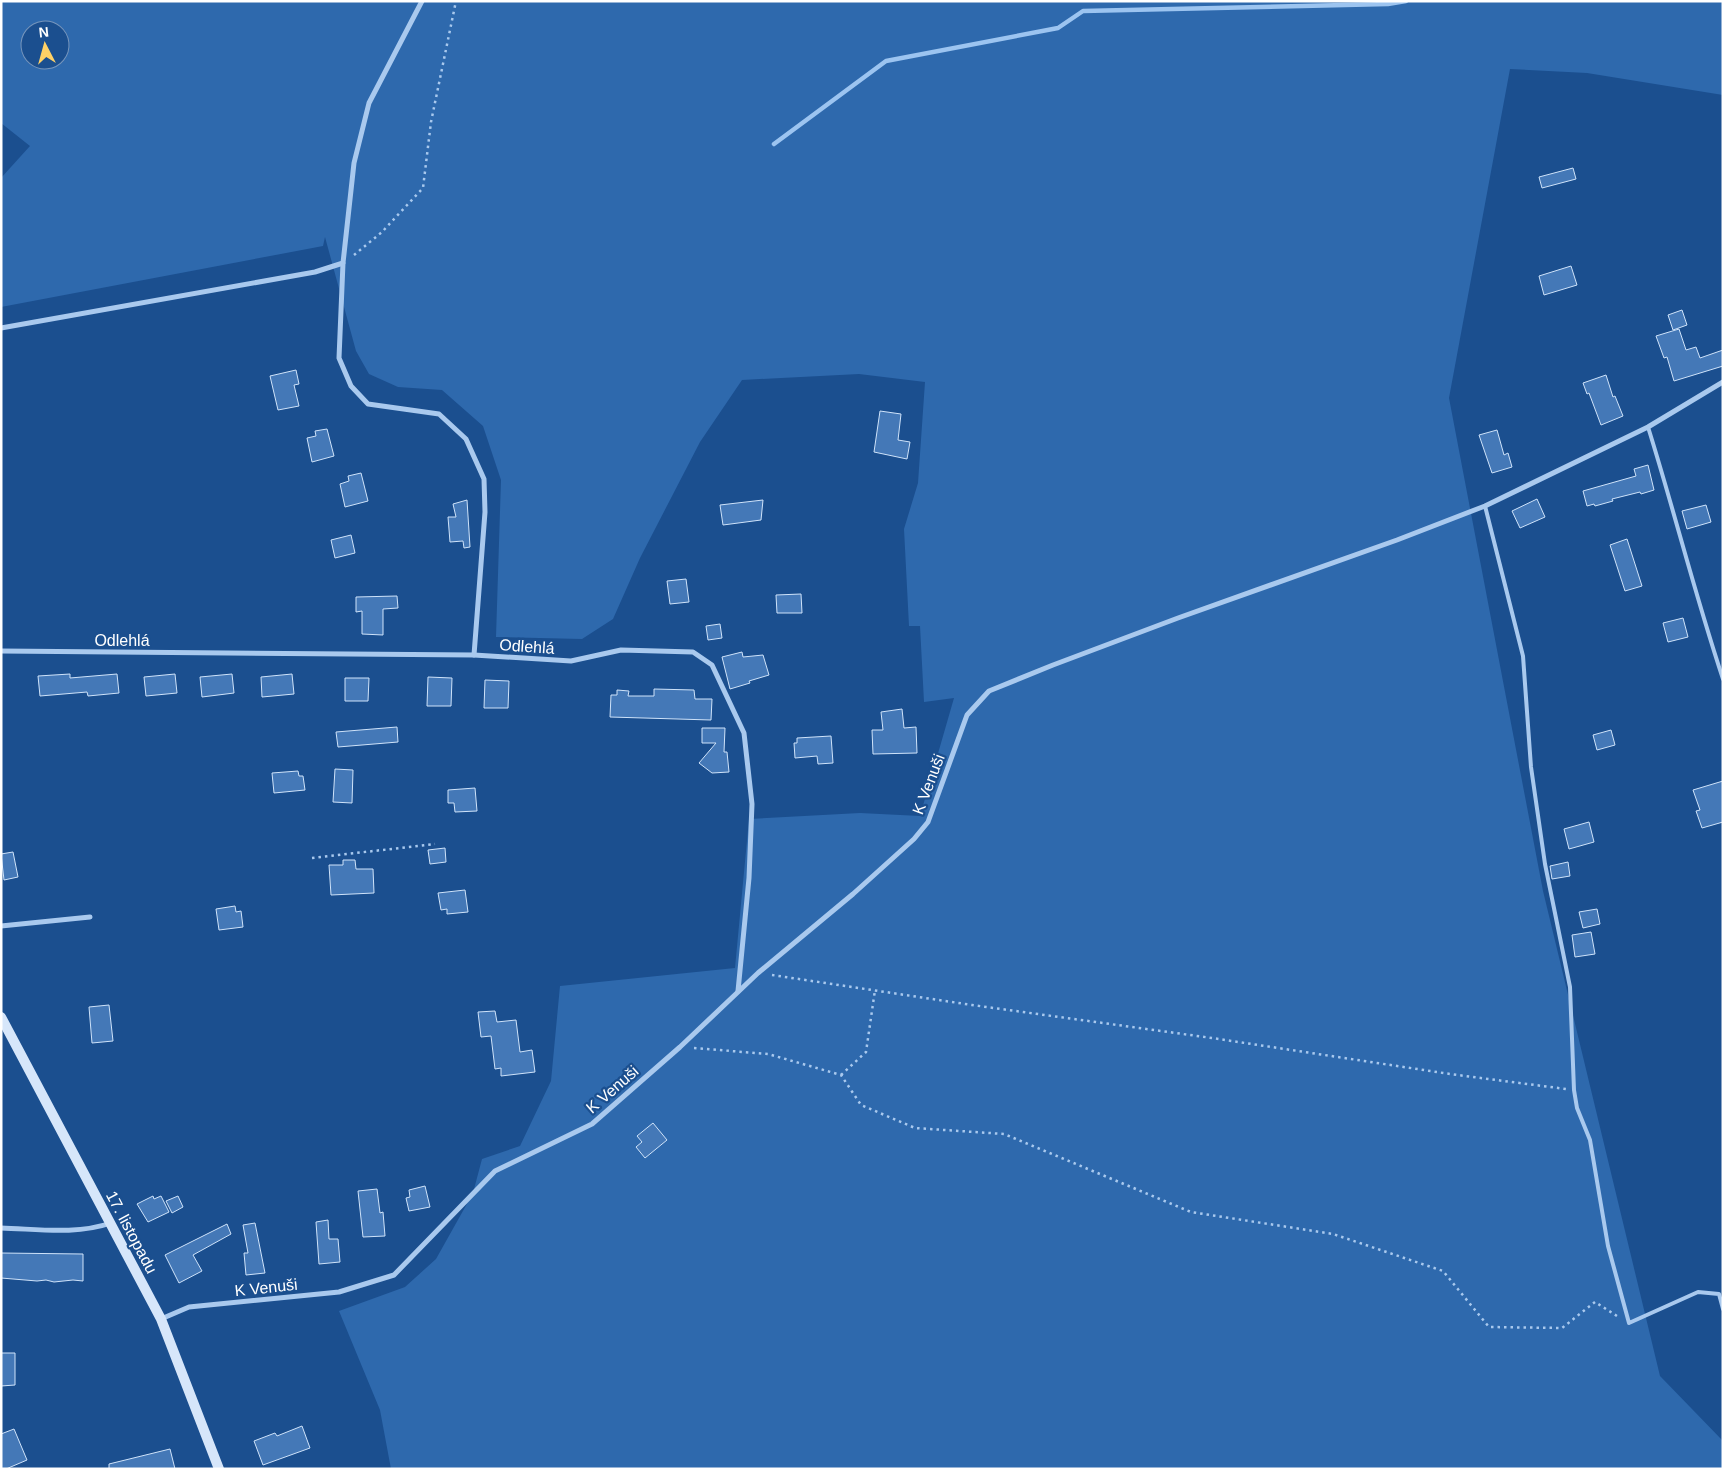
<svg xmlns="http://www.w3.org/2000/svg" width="1724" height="1470" viewBox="0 0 1724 1470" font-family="Helvetica,sans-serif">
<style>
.green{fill:#2e69ad;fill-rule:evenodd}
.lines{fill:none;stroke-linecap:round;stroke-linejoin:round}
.stream{stroke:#9cc4f0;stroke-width:4.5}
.building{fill:#4478b7;stroke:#cfe3fa}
.path{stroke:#a9c9ee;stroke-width:2.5;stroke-dasharray:2.5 4;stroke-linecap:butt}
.lane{stroke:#a9c9ee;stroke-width:4}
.street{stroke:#a9c9ee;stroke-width:5}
.secondary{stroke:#d6e6fa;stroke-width:10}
.labels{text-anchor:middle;stroke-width:4.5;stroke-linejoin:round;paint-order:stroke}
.street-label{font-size:16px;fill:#fff;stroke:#1b4f8f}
</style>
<rect width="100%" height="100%" fill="#1b4f8f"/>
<path class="green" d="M1,1h1722v94l-136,-22 -77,-4 -61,329 94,493 117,485 63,65v28h-1332l-11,-59 -41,-99 66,-24 31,-28 37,-66 9,-34 38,-13 31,-65 9,-95 175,-18 14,-149 111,-6 60,3 34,-118 -30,4 -4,-76h-11l-5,-97 14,-46 7,-101 -66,-8 -117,6 -42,62 -60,116 -27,61 -31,20 -86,-2 5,-157 -18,-54 -41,-36 -44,-3 -29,-13 -13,-23 -31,-114 -2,9 -322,61v-129l29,-32 -29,-23zM30,30h30v30h-30z"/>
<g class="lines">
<polyline class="stream" points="774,144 886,61 1058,28 1083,11 1388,4 1406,1"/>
</g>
<g class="building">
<polygon points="1573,168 1576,179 1542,188 1539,177"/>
<polygon points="1571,266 1577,285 1544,295 1539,276"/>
<polygon points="1682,310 1687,325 1673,330 1668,315"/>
<polygon points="1679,329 1686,350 1696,347 1700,358 1723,350 1723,366 1674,381 1667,357 1664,358 1656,336"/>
<polygon points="296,370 299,384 294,385 299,406 278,410 270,376"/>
<polygon points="1606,375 1613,397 1615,396 1623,416 1601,425 1589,393 1587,394 1583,383"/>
<polygon points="880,411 901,414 898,440 910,442 907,459 874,452"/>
<polygon points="327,429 334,456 312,462 307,438 316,436 315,431"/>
<polygon points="1497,430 1504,455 1508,453 1512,467 1492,473 1479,435"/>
<polygon points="1648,465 1654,490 1641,494 1640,492 1612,499 1613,501 1595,506 1594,504 1587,506 1583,491 1636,476 1634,469"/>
<polygon points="361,473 368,501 345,507 340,484 349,481 348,476"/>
<polygon points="1537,499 1545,517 1520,528 1512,511"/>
<polygon points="467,500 470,547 464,548 463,541 450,542 448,517 456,517 453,504"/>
<polygon points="763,500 761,520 723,525 720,505"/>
<polygon points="1706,505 1711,522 1687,529 1682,511"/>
<polygon points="351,535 355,553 335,558 331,540"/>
<polygon points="1627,539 1642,586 1625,591 1610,545"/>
<polygon points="686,579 689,602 670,604 667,581"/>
<polygon points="801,594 802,613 777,613 776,595"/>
<polygon points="397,596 398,608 383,609 383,635 362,634 362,611 356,612 356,597"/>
<polygon points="1683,618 1688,637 1668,642 1663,623"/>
<polygon points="720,624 722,638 708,640 706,626"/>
<polygon points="742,652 743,657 763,655 769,675 749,681 750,683 730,689 722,657"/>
<polygon points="70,674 70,678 117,674 119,693 88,696 87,692 40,696 38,676"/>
<polygon points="175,674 177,693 146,696 144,677"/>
<polygon points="232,674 234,693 202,697 200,677"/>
<polygon points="292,674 294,694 262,697 261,677"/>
<polygon points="428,677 452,678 451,706 427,706"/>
<polygon points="345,678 369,678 368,701 345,701"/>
<polygon points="485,680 509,681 508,708 484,708"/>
<polygon points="654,689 694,690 695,699 712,699 711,720 610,717 611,695 617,695 617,690 629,691 628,696 654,696"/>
<polygon points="902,709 904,728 916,727 917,753 873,754 872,730 883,730 881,712"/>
<polygon points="397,727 398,742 338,747 336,732"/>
<polygon points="702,728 725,728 724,752 727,752 729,772 712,773 699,763 716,743 702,743"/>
<polygon points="1611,730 1615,745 1597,750 1593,735"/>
<polygon points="831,736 833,763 818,764 817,756 795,758 794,743 797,743 797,738"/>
<polygon points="335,769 353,770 352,803 333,802"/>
<polygon points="298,771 299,776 303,776 305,790 274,793 272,773"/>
<polygon points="1723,781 1723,822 1702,828 1696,811 1700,810 1693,790"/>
<polygon points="475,788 477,811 455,812 454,803 448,803 448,790"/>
<polygon points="1589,822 1594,842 1569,849 1564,829"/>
<polygon points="445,848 446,862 430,864 428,850"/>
<polygon points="13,852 18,877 4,880 1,854"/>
<polygon points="343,860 355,860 356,869 373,869 374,893 331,895 329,865 343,865"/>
<polygon points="1568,862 1570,876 1552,879 1550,866"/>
<polygon points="465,890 468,912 447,914 447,909 441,910 438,893"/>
<polygon points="235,906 236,912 241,911 243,927 219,930 216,909"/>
<polygon points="1597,909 1600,924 1583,928 1579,912"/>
<polygon points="1591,932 1595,954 1575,957 1572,935"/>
<polygon points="109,1005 113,1041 92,1043 89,1007"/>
<polygon points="495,1011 497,1022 516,1020 520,1052 532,1050 535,1072 501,1076 501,1068 495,1069 491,1036 481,1037 478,1012"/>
<polygon points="653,1123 667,1140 645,1158 636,1147 642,1142 637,1136"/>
<polygon points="425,1186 430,1207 409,1211 406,1198 410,1197 409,1190"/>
<polygon points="377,1189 380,1213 383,1212 385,1236 363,1237 358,1191"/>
<polygon points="153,1196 154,1199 161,1196 169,1212 148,1222 137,1204"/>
<polygon points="178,1196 183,1207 172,1213 166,1201"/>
<polygon points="328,1220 329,1239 338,1239 340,1262 319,1264 316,1222"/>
<polygon points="255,1223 265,1273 246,1275 244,1253 248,1253 243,1225"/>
<polygon points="227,1224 231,1234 193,1255 202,1271 179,1283 165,1255"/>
<polygon points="1,1253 83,1254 83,1281 73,1280 54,1282 46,1280 37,1281 1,1278"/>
<polygon points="1,1353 15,1353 15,1385 1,1386"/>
<polygon points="302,1426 310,1448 263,1465 254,1441 275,1433 277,1436"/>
<polygon points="14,1429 27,1460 6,1469 1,1469 1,1434"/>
<polygon points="170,1449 175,1469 109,1469 109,1464"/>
</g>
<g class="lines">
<g class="path">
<polyline points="354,255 382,232 423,188 431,122 456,1"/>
<polyline points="312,858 435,844"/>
<polyline points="772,975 972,1005 1212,1038 1450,1074 1566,1089"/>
<polyline points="694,1048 768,1054 841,1075 861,1105 915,1128 1004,1134 1191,1212 1333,1234 1443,1271 1489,1327 1562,1328 1595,1302 1617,1316"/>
<polyline points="841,1075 866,1052 875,990"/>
</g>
<g class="lane">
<path d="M1648,427c26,83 47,168 75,252"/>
<polyline points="1485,506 1523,656 1531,767 1545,864 1570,987 1574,1090 1577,1108 1590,1140 1608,1246 1629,1323 1698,1292 1719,1294 1723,1309"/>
</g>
<g class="street">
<polyline points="343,263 339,358 351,386 368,404 439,414 466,439 484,479 485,512 474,655"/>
<polyline points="1,328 315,272 343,263 354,163 369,103 422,1"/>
<polyline points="1,651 474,655 571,661 621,650 693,652 712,665 744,733 752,804 749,878 738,991"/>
<polyline points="1,926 90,917"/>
<path d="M1,1228c37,1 75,7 110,-5"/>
<polyline points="161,1319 189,1307 339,1292 394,1275 495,1171 592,1124 680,1047 758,973 853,894 914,839 928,822 967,715 989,691 1053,665 1178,618 1397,540 1485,506 1648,427 1723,382"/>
</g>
<polyline class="secondary" points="1,1017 161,1319 219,1469"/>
</g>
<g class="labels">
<g class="street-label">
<text x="122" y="646">Odlehlá</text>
<text transform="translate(527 646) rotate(4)" y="6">Odlehlá</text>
<text transform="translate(928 784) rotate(-69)" y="6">K Venuši</text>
<text transform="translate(612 1089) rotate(-41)" y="6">K Venuši</text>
<text transform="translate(132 1232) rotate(62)" y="6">17. listopadu</text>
<text transform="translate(266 1287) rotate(-6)" y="6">K Venuši</text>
</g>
</g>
<rect width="1724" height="1470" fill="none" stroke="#ffffff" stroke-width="5"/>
<g transform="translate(45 45) rotate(354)"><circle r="24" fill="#1b4f8f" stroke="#7695bc"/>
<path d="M0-4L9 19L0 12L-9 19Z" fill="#ffd166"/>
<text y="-8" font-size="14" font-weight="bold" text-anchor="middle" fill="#ffffff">N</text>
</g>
</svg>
